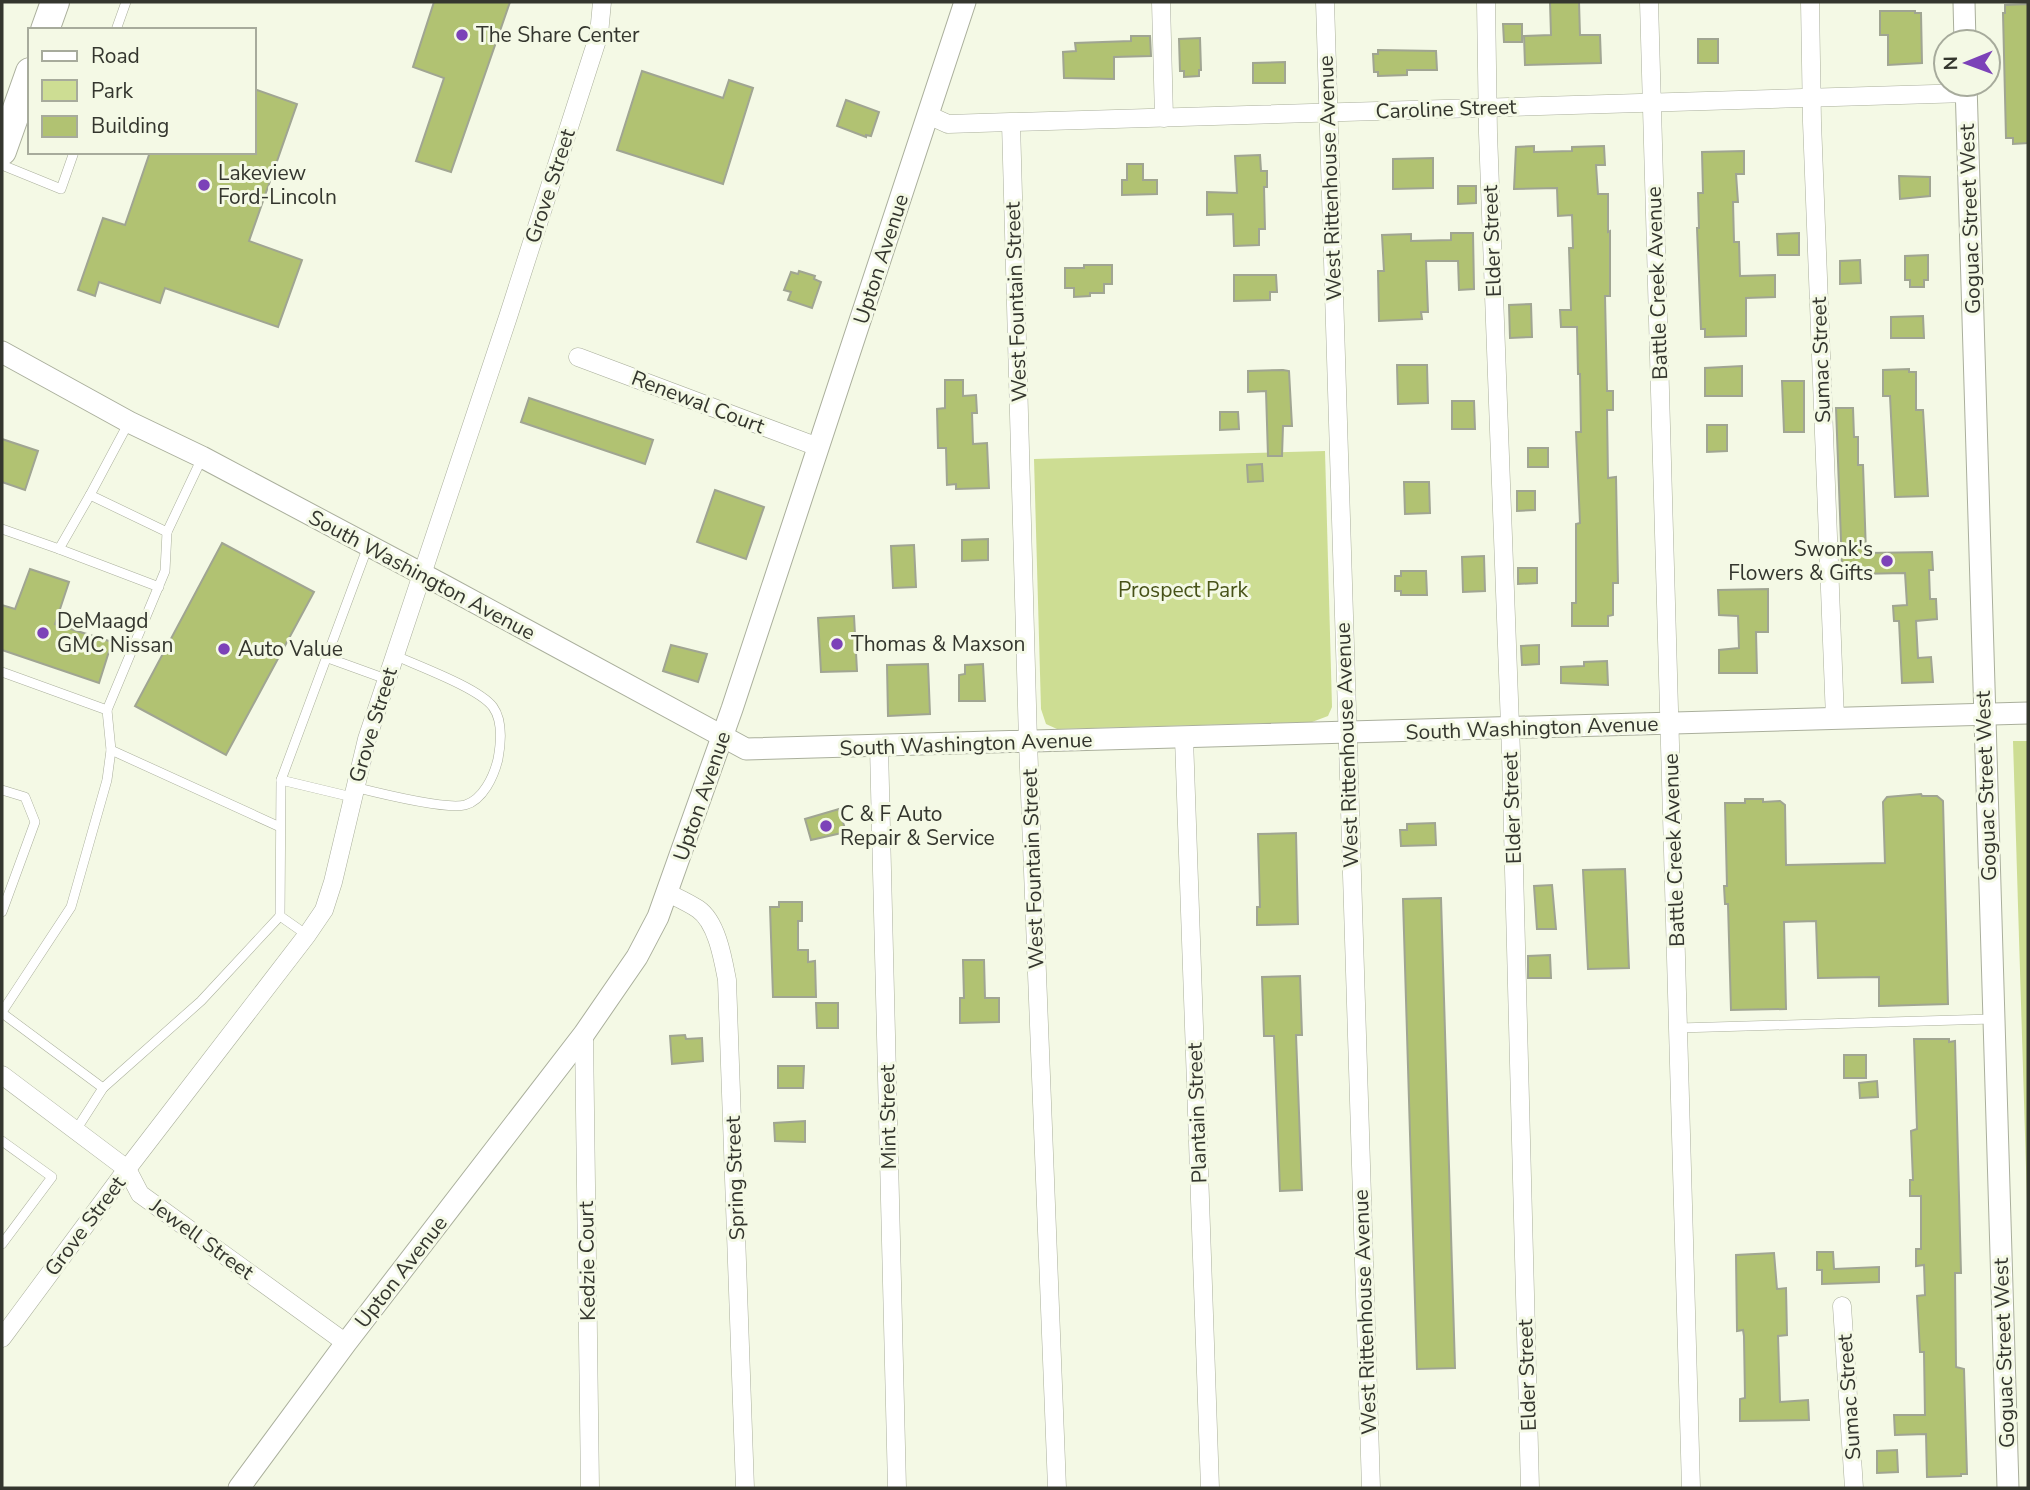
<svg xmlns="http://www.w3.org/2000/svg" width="2030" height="1490" viewBox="0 0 2030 1490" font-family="'Nunito Sans',sans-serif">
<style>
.green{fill:#cddd93}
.building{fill:#b1c272;stroke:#a0a592;stroke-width:2}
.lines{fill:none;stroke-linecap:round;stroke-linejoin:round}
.service-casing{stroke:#aaaf9c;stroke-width:10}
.minor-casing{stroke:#aaaf9c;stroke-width:19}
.tertiary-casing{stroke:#aaaf9c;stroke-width:23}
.primary-casing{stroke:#aaaf9c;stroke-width:30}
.service{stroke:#fff;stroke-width:9}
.minor{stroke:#fff;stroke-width:18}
.tertiary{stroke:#fff;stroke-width:21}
.primary{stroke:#fff;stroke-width:28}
.poi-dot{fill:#7c42b8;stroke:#f4f9e5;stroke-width:2.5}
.labels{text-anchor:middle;stroke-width:6;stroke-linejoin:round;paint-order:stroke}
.poi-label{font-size:21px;fill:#34362e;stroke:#f4f9e5;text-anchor:start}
.street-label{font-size:21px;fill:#34362e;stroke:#f4f9e5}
.park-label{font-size:21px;fill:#475218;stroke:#f4f9e5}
</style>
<rect width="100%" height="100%" fill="#f4f9e5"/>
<g class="green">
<polygon points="1325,451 1332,707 1328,716 1312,722 1057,729 1046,724 1041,709 1034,459"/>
<polygon points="2013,741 2028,741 2028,1200 2027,1200"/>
</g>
<g class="building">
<polygon points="434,2 510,2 451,172 416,161 444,78 413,67"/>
<polygon points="1550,2 1579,2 1580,35 1600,35 1601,63 1525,65 1524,36 1551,35"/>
<polygon points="2028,4 2028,143 2013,144 2013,138 2006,138 2003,13 2005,13 2005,5"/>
<polygon points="1880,11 1915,11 1915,13 1921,13 1922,63 1888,65 1888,35 1880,35"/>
<polygon points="1503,24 1522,24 1522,42 1504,42"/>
<polygon points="1131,36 1150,36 1151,56 1114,57 1114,79 1064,78 1063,52 1076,51 1075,43 1131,41"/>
<polygon points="1200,38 1201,70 1199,70 1199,76 1184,77 1184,71 1180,71 1179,39"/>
<rect x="1698" y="39" width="20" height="24"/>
<polygon points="1378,50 1436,51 1437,70 1407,70 1407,75 1378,76 1378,72 1374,72 1373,54 1378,54"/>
<polygon points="1285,62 1285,83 1253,83 1253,63"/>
<polygon points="642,71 723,98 729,80 753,88 723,184 617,150"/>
<polygon points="254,89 297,104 249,241 302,260 278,327 165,288 160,303 99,282 95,296 78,290 103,218 125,225 150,152 254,152"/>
<polygon points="846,100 879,112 871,136 866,135 866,137 837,126"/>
<polygon points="1534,146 1534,152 1572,151 1572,147 1604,146 1605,165 1596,165 1598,194 1608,194 1608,232 1610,231 1610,296 1605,296 1607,391 1613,391 1613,410 1607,410 1608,478 1616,477 1618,583 1613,583 1613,615 1608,616 1608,626 1572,626 1572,603 1576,603 1576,524 1580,523 1576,432 1581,432 1580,374 1578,374 1577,327 1561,327 1560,310 1571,310 1569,248 1573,248 1572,215 1558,216 1557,188 1514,189 1516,147"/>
<polygon points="1744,151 1744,174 1736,174 1738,202 1733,202 1734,242 1739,242 1740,276 1775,275 1775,297 1746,298 1746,336 1705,337 1705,329 1701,329 1697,228 1699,228 1698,193 1703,193 1702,152"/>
<polygon points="1260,155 1261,171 1267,171 1267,187 1264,187 1265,229 1259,229 1259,245 1234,246 1233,214 1207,215 1207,192 1237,193 1235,156"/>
<polygon points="1433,158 1433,188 1393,189 1393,159"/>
<polygon points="1127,164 1143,164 1143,180 1157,180 1157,194 1122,195 1122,180 1127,180"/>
<polygon points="1899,176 1930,177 1930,196 1900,199"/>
<polygon points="1458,186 1476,186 1476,203 1458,204"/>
<polygon points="1451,233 1473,233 1474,289 1459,290 1458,261 1426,261 1428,312 1421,312 1422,319 1379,321 1378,271 1384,271 1382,235 1411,234 1411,241 1451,240"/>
<polygon points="1799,233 1799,255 1778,255 1777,234"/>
<polygon points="1928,255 1928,280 1924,280 1924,287 1910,287 1910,280 1905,280 1905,256"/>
<polygon points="1860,260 1861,283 1840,284 1840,261"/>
<polygon points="1084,265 1112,265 1112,284 1104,284 1104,293 1090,293 1090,296 1074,297 1074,288 1065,288 1065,268 1084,268"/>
<polygon points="799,271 815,276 814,279 821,282 812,308 788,300 791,292 784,290 791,272 798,274"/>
<polygon points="1234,275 1276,275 1277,292 1270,292 1270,300 1234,301"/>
<polygon points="1531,304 1532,337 1510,338 1509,305"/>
<polygon points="1923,316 1924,338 1891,338 1891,317"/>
<polygon points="1397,365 1427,365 1428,403 1398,404"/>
<polygon points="1742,366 1742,396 1705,396 1705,368"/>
<polygon points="1909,369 1909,372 1916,372 1916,410 1923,410 1928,496 1895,497 1890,396 1883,396 1883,370"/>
<polygon points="1283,370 1289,371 1292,426 1283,426 1282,456 1268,456 1266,391 1248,392 1248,371"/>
<polygon points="945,380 963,380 963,396 976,395 977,413 972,413 973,444 987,443 989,488 956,489 956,484 947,485 946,448 938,448 937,409 945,408"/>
<polygon points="1782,381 1804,381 1804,432 1784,432"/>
<polygon points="529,398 653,440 645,464 521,422"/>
<polygon points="1452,401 1474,401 1475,429 1452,429"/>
<polygon points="1836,408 1853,408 1854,437 1858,437 1858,465 1863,465 1866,553 1932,552 1933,570 1929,570 1930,599 1936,599 1937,619 1916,621 1918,658 1931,657 1933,682 1902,683 1899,621 1894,621 1893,606 1907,605 1905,573 1857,574 1856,566 1842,567"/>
<polygon points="1220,412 1238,412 1239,429 1220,430"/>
<polygon points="1707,425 1727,425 1727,451 1707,452"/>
<polygon points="2,439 38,451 25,490 2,482"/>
<rect x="1528" y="448" width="20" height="19"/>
<polygon points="1262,464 1263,481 1248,482 1247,465"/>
<polygon points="1404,482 1429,482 1430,513 1405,514"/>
<polygon points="715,490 764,507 746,559 697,542"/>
<polygon points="1517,491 1535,491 1535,510 1517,511"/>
<polygon points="988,539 988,560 962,561 962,540"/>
<polygon points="222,543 314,592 226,755 135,706"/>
<polygon points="914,545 916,587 893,588 891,546"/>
<polygon points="1484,556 1485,591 1463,592 1462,557"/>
<polygon points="1518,568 1537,568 1537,583 1518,584"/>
<polygon points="30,569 69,582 55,624 112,642 99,683 2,650 2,605 15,609"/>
<polygon points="1401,571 1426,571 1427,595 1401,595 1401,591 1395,591 1395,576 1401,576"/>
<polygon points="1768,589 1768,632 1756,632 1757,673 1719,673 1719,650 1739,648 1738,616 1719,615 1718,590"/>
<polygon points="854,616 857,671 821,672 818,618"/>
<polygon points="671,645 707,654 698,682 663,671"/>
<polygon points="1539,645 1539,664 1522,665 1521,646"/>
<polygon points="1607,661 1608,685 1561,683 1561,667 1584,666 1584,662"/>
<polygon points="928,664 930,714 888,716 887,665"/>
<polygon points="983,664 985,701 959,701 959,675 965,674 965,665"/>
<polygon points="1921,794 1922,796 1937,796 1943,801 1948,1004 1879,1006 1879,977 1818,978 1816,921 1784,922 1786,1009 1731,1010 1728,904 1725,904 1724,886 1727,886 1725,803 1745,803 1745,799 1763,799 1763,802 1780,801 1785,805 1786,865 1885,863 1883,802 1887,797"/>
<polygon points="839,809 846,832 811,840 805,819"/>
<polygon points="1435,823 1436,845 1401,846 1400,830 1407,830 1407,824"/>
<polygon points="1296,833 1298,924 1257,925 1257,907 1260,907 1258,834"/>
<polygon points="1625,869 1629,968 1588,969 1583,870"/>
<polygon points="1552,885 1556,929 1537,929 1534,886"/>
<polygon points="1441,898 1455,1368 1417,1369 1403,899"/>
<polygon points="779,902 802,902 802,921 798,921 798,950 808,950 808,962 815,961 816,997 773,997 770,907 779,907"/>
<polygon points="1550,955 1551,978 1528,978 1528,956"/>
<polygon points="963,960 984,960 985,998 999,998 999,1022 960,1023 960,998 964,998"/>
<polygon points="1300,976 1302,1035 1296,1035 1302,1190 1280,1191 1274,1036 1264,1036 1262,977"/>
<polygon points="816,1003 838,1003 838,1028 817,1028"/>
<polygon points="685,1035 686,1039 702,1038 703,1061 672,1064 670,1036"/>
<polygon points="1914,1039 1949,1039 1949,1042 1955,1041 1961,1273 1955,1273 1956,1367 1964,1369 1967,1474 1961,1474 1961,1476 1927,1477 1926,1434 1895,1435 1894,1415 1925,1415 1924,1352 1920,1352 1917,1296 1925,1295 1924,1265 1916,1266 1916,1249 1921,1249 1921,1196 1910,1196 1910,1180 1913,1180 1911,1131 1917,1129"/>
<rect x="1844" y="1055" width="22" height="23"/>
<polygon points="778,1066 804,1066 803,1088 778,1088"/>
<polygon points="1877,1081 1878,1097 1860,1098 1859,1083"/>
<polygon points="805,1121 805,1142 775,1141 774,1123"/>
<polygon points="1817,1252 1833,1252 1834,1269 1879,1267 1879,1282 1822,1284 1822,1270 1817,1270"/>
<polygon points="1774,1253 1777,1289 1786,1288 1787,1335 1778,1336 1780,1402 1808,1400 1809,1420 1740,1421 1740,1399 1745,1398 1744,1336 1743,1330 1737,1331 1736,1255"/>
<polygon points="1897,1450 1898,1472 1877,1473 1877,1451"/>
</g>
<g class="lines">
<g class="service-casing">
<g id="service">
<polyline points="116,30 126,2"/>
<polyline points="2,165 61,189 74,152"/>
<polyline points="129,422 90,495 167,532 202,458"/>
<polyline points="2,529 59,549 90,495"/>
<polyline points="59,549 159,587"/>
<polyline points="328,658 386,679"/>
<polyline points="2,672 107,710"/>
<polyline points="111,750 280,827"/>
<polyline points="281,780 280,916 307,935"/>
<path d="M354,787c24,6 91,23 111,18 18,-5 29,-29 33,-46 3,-16 5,-38 -5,-52 -14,-19 -75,-41 -99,-52"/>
<polyline points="2,790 25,797 35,822 2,912"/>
<polyline points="352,797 281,780 368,546"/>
<polyline points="2,1012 71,907 107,780 111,750 107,710 165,571 167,532"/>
<polyline points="2,1013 103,1088 76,1130"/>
<polyline points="1679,1028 1992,1019"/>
<polyline points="103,1088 201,1001 280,916"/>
<polyline points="2,1141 52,1177 2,1244"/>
</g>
</g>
<g class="minor-casing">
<g id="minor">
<polyline points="1161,2 1164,118"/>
<polyline points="1325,2 1371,1488"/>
<polyline points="1486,2 1488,133 1511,753 1530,1488"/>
<polyline points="1649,2 1691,1488"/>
<polyline points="1810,2 1812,122 1835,719"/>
<polyline points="928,115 948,124 1967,93"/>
<polyline points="1011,123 1028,742 1057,1488"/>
<polyline points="578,357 818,447"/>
<polyline points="1184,738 1210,1488"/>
<polyline points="879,747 897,1488"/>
<path d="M668,893c10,5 21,10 30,16 19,13 25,50 29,71l18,508"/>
<polyline points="584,1034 590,1488"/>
<polyline points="2,1075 127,1169 140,1194 346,1343"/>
<polyline points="1842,1306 1854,1488"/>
<polyline points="2,1338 127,1169 307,935 324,910 333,882 367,739 508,317 599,34 602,2"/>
</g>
</g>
<g class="tertiary-casing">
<g id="tertiary">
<polyline points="1964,2 1965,42"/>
<polyline points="1966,84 2008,1488"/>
<polyline points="2,352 129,422 202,457 443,585 746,749 2028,713"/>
<polyline points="239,1488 346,1343 584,1034 637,957 658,917 732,709 965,2"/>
</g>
</g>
<g class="primary-casing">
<g id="primary">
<polyline points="45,30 55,2"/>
<polyline points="2,151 30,72"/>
</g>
</g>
<use href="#service" class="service"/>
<use href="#minor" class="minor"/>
<use href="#tertiary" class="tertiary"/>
<use href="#primary" class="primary"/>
</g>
<g class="poi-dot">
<circle cx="462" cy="35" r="7"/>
<circle cx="204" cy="185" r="7"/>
<circle cx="1887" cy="561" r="7"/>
<circle cx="43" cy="633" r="7"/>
<circle cx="837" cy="644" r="7"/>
<circle cx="224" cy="649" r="7"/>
<circle cx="826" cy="826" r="7"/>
</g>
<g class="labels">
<g class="poi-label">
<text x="476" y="42">The Share Center</text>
<text x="218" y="180">Lakeview<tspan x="218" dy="24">Ford-Lincoln</tspan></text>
<text x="1873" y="556" text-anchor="end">Swonk's<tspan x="1873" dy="24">Flowers &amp; Gifts</tspan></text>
<text x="57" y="628">DeMaagd<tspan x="57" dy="24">GMC Nissan</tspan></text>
<text x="851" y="651">Thomas &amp; Maxson</text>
<text x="238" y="656">Auto Value</text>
<text x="840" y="821">C &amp; F Auto<tspan x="840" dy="24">Repair &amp; Service</tspan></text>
</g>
<g class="street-label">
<text transform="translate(1446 109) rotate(-2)" y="7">Caroline Street</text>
<text transform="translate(1330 178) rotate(-92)" y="7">West Rittenhouse Avenue</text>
<text transform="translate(550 186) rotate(-72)" y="7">Grove Street</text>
<text transform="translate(1970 219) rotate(-92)" y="7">Goguac Street West</text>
<text transform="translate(1492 241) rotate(-92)" y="7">Elder Street</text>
<text transform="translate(881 259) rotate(-72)" y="7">Upton Avenue</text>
<text transform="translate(1657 283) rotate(-92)" y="7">Battle Creek Avenue</text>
<text transform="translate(1016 302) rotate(-92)" y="7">West Fountain Street</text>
<text transform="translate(1821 360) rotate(-92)" y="7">Sumac Street</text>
<text transform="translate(698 402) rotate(21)" y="7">Renewal Court</text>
<text transform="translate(422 575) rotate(28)" y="7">South Washington Avenue</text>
<text transform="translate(373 725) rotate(-73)" y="7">Grove Street</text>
<text transform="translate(1532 728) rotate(-2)" y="7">South Washington Avenue</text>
<text transform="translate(966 744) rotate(-2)" y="7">South Washington Avenue</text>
<text transform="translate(1347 745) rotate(-92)" y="7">West Rittenhouse Avenue</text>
<text transform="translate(1986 786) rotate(-92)" y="7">Goguac Street West</text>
<text transform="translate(702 796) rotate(-71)" y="7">Upton Avenue</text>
<text transform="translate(1512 808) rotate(-92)" y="7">Elder Street</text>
<text transform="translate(1674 850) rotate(-92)" y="7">Battle Creek Avenue</text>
<text transform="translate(1033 869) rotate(-92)" y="7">West Fountain Street</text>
<text transform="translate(1197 1113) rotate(-92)" y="7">Plantain Street</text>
<text transform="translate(888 1117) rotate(-91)" y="7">Mint Street</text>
<text transform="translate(735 1178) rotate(-92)" y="7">Spring Street</text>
<text transform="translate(85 1226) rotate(-53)" y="7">Grove Street</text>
<text transform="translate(202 1239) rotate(36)" y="7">Jewell Street</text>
<text transform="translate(587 1261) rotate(-91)" y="7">Kedzie Court</text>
<text transform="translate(401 1272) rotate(-52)" y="7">Upton Avenue</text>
<text transform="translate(1365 1312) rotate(-92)" y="7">West Rittenhouse Avenue</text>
<text transform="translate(2004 1353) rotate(-92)" y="7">Goguac Street West</text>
<text transform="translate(1527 1375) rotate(-92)" y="7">Elder Street</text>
<text transform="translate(1849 1397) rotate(-94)" y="7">Sumac Street</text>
</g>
<g class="park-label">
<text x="1183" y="597">Prospect Park</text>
</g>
</g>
<rect width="2030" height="1490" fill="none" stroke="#34362e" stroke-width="7"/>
<rect x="28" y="28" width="228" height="126" fill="#f4f9e5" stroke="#a7ab9c" stroke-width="2"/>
<rect x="42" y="51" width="35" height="10" fill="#ffffff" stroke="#a7ab9c" stroke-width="2"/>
<text x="91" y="63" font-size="21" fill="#34362e">Road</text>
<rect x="42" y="80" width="35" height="21" fill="#cddd93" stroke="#a7ab9c" stroke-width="2"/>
<text x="91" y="98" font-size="21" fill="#34362e">Park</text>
<rect x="42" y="116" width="35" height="21" fill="#b1c272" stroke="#a7ab9c" stroke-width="2"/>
<text x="91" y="133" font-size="21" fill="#34362e">Building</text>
<g transform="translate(1967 63) rotate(269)"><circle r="33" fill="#f4f9e5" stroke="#a7ab9c" stroke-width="2"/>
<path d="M0-5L12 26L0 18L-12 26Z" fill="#7c42b8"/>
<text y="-10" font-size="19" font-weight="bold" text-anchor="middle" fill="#34362e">N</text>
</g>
</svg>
